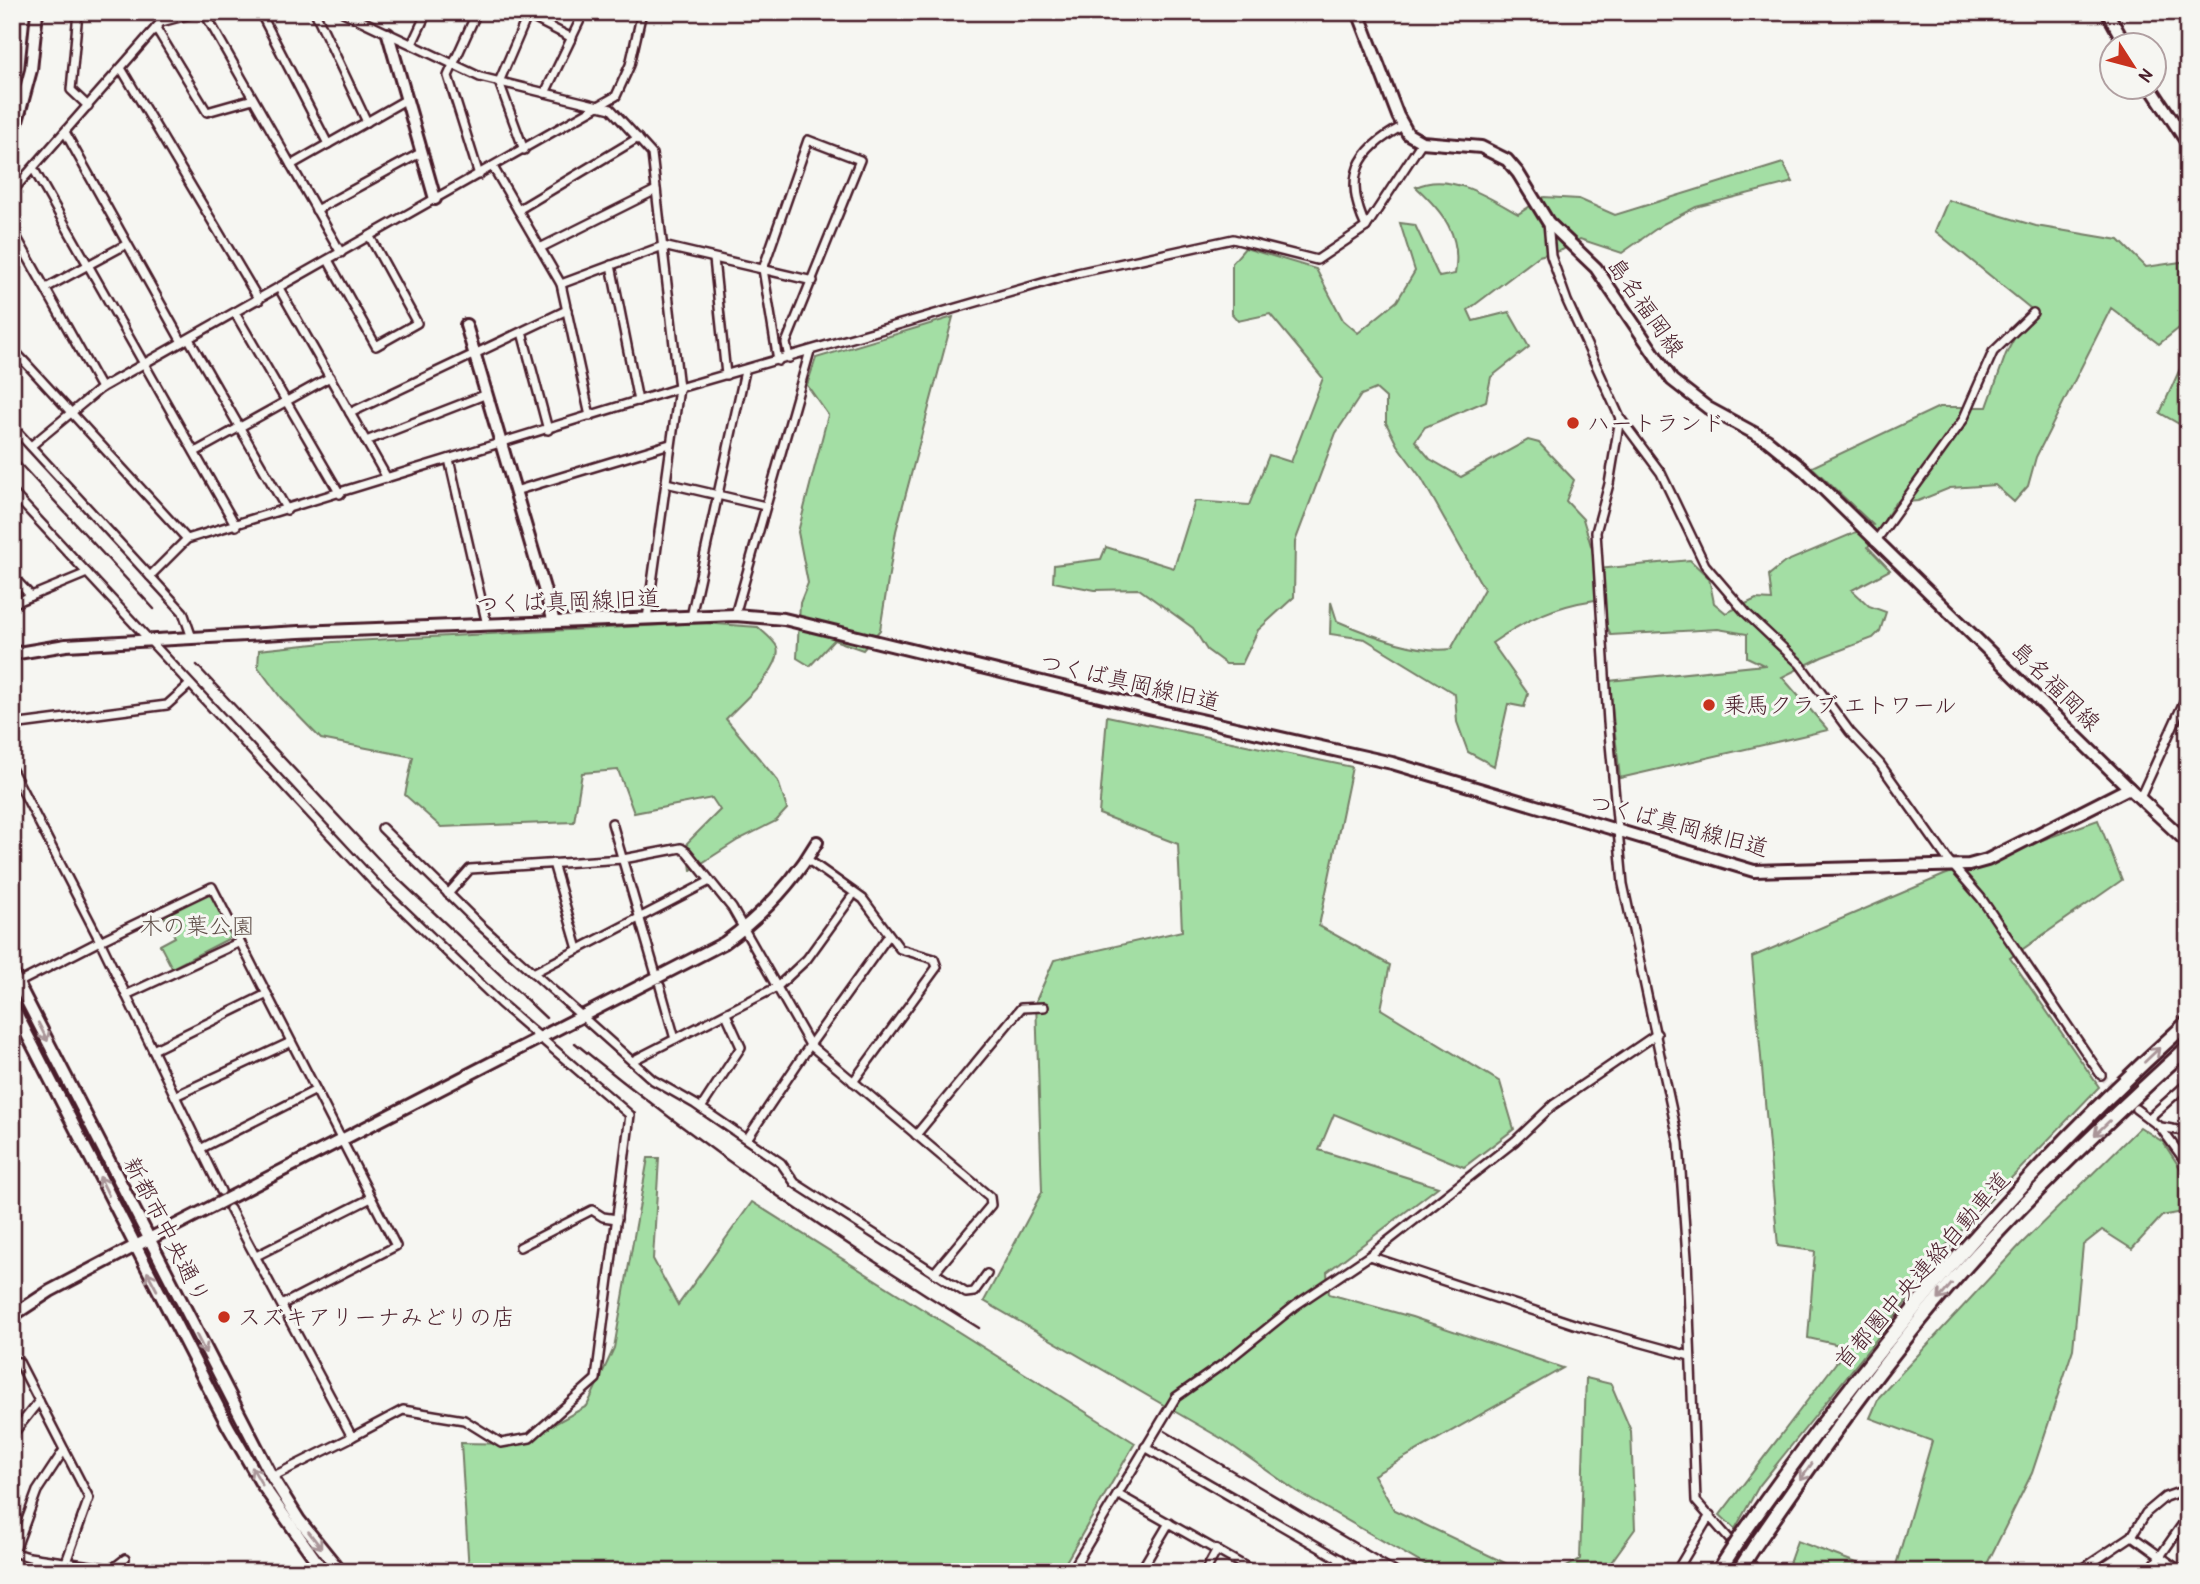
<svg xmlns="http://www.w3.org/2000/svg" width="2200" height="1584" viewBox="0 0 2200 1584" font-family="'Patrick Hand','Klee One',sans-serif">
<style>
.green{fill:#a3dea4;stroke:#767e68;stroke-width:2}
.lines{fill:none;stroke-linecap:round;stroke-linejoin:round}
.street-tunnel{stroke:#d4cbca;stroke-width:7;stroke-dasharray:7 3.5;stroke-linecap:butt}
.street-casing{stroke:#4a1f2b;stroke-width:12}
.secondary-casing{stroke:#4a1f2b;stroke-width:16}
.primary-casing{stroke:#4a1f2b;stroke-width:16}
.highway-casing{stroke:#4a1f2b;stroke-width:18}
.street{stroke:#f6f6f2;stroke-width:7}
.secondary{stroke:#f6f6f2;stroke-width:10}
.primary{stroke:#f6f6f2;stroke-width:10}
.highway{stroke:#f6f6f2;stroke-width:12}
.rail{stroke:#4a1f2b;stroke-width:2.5}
.highway-bridge-casing{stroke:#4a1f2b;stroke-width:18;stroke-linecap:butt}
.highway-bridge{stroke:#f6f6f2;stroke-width:12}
.oneway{stroke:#a99598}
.poi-dot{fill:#c8321e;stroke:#f6f6f2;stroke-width:2.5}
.labels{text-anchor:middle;stroke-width:6;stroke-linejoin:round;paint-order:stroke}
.street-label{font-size:23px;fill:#4a1f2b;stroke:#f6f6f2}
.poi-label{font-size:23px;fill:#4a1f2b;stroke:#f6f6f2;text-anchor:start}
.park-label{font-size:23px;fill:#604f49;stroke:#f6f6f2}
</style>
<rect width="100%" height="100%" fill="#f6f6f2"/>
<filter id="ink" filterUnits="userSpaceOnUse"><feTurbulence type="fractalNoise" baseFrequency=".0143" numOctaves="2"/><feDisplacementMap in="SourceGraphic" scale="14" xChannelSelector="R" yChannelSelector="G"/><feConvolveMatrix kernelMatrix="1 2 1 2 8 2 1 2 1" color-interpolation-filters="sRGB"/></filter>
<g filter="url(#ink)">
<g class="green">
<path d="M1783,163l10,19 -97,25 -33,17 -41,29 -42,-14 -18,11 -23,6 -71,54 5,11 36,-9 20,35 -38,30 -5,24 -61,26 -10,14 15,18 31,18 67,-37 11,3 35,37 -8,21 17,18 15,50 92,-9 19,18 5,25 12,10 30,-14 16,1 -3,-25 16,-13 88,-37 -61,-58 127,-60h48l19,-53 24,-46 -95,-77 13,-31 88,26 83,14 27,27 42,-6v60l-29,23 -48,-36 -75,149 -8,29 -14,16 -19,-17 -45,3 -32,13 -23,2 -27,44 22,23 -38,20 17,16 17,6 -6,19 -7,7 -51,19 -40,20 46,53 -208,48 -11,-97 155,-16 -17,-8v-23l-29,-5 -107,6 -16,-35c-41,6 -70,20 -103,43l36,51 -4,13 -16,-3 -14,62 -26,-14 -11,-30 -2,-28 -90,-55 -35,-5 1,-32 6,19c30,13 82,33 114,28l33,-60 -62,-110 -25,-34 -11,-22v-25l-10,-9 -15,6 -25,38 -41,109 -1,55 -36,33 -16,34h-16l-19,-14 -14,-22 -54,-39 -44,1 -42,-8 1,-17 47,-6 5,-12 68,21 21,-67 54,4 20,-50 22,7 32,-84 -53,-64 -32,7 -6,-7v-51l13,-15 71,21 27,51 15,13 39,-32 18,-30 -15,-48 15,2 24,52 16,-3c7,-39 -12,-62 -39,-87 33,-16 74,11 102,27l26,-17 35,2 36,16z"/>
<polygon points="953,317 896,531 880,630 863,650 834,640 810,666 797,658 800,603 808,583 798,532 828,415 807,385 816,358"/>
<polygon points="2188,351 2188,429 2160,413"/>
<path d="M703,623l55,4c5,5 16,13 19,20 7,21 -38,57 -51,72l52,62 9,28 -11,12 -38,19 -47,30 -4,-27 33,-33 -8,-12 -78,15 -16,-43 -36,3 -8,49 -133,5 -36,-32 8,-38 -92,-18 -40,-41 -23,-31 1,-17 74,-8z"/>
<polygon points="1107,716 1352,767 1319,926 1390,965 1381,1009 1500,1082 1514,1129 1464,1167 1334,1114 1319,1150 1438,1187 1327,1272 1329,1294 1412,1317 1563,1368 1374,1475 1394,1510 1524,1572 1437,1572 1296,1491 1224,1440 984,1301 1042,1192 1036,1001 1054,960 1182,931 1178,844 1099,814"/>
<polygon points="2098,820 2122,880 2010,958 2099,1087 1940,1252 1952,1245 1759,1486 1735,1529 1720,1515 1848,1347 1808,1338 1815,1251 1778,1246 1752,957 1944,875"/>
<polygon points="207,892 212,893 232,934 230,938 172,968 160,945 175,937 163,914"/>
<polygon points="2140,1127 2163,1142 2188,1180 2188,1211 2162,1216 2132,1249 2102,1230 2083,1245 2073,1349 2032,1473 1983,1572 1894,1572 1932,1441 1870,1418 1879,1397 2020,1245"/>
<polygon points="648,1158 659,1158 653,1259 678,1305 752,1202 1135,1443 1060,1572 469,1572 461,1443 518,1444 587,1406 614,1348"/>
<polygon points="1586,1378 1611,1384 1631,1431 1635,1529 1604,1572 1558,1572 1580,1559"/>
<polygon points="1797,1541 1881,1572 1786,1572"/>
</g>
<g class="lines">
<polyline class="street-tunnel" points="2101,1075 2136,1109"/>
<g class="street-casing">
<g id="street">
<polyline points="78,12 71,90 88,106"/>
<polyline points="155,12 161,22"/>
<polyline points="204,12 341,253"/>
<polyline points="260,12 328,144"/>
<polyline points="315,12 367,122"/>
<polyline points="343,12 480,77 611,109 652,154 679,388 647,619"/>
<polyline points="477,12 448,76 479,175"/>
<polyline points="521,12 572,38"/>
<polyline points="156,28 207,112 253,99"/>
<polyline points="412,44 427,12"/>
<polyline points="121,68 259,300"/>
<polyline points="545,93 584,12"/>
<polyline points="65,132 182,342"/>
<polyline points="524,150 499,82 529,12"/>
<polyline points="291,165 407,99"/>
<polyline points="493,167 561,284 590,416"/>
<polyline points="33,168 236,526"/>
<polyline points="12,186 16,187 161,22 198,12"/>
<polyline points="316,210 422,152"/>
<polyline points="518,210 638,138"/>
<polyline points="1548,223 1551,256 1567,301 1620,418 1661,473 1705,565 1746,613 1800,664 1850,732 1880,764 1948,860 1981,898 2101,1075"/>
<path d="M1366,227c-23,-49 -10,-77 37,-101"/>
<polyline points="12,229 101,388"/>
<polyline points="540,248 656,190"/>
<polyline points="714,259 726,375"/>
<polyline points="328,260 376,346 417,323 370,237"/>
<polyline points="611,265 638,401"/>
<polyline points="561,284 663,246 813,281"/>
<polyline points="46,288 127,244"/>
<polyline points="279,288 387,478"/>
<polyline points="235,313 340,494"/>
<polyline points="522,332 548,430"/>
<polyline points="189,339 287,510"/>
<polyline points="12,348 187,539"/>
<polyline points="778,361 763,269 808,140 860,160 786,343 789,358"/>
<polyline points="350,413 567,310"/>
<polyline points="1620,418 1609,484 1596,532 1608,722 1623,884 1679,1143 1687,1258 1696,1501 1758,1572"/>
<polyline points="12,426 183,612 192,638"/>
<polyline points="366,441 487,394"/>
<polyline points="31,446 101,388 616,96 630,65 642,12"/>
<polyline points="195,452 330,377"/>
<polyline points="449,459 487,625"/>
<polyline points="666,483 765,506"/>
<polyline points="515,491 670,444"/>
<polyline points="12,492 374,882 500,1003 630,1115 596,1379 530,1438 501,1443 464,1420 403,1410 352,1437"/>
<polyline points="1875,542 1963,420 1993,352 2033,313"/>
<polyline points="12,576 31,596"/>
<polyline points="150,576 187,539 679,388 1077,273 1233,239 1317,260 1366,227 1422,142"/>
<polyline points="12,604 87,573"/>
<polyline points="735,615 810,351"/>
<polyline points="691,617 745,371"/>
<polyline points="12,725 167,705 189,685"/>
<polyline points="12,770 100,941 212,887 396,1246 283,1304"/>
<polyline points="2140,798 2188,693"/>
<polyline points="612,823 655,971"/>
<polyline points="382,828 481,926 653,1080 695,1104 781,1163 795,1183 966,1293 974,1292 987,1274"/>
<polyline points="807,859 863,899 900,949 934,959 937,967 853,1082"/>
<polyline points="553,863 578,949"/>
<polyline points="448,894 470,869 623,859 681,848 687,852 732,908 810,1045 990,1197 991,1205 934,1273"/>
<polyline points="533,973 710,881"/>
<polyline points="18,983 100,941 221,1191"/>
<polyline points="660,986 675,1039"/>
<polyline points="126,995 240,942"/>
<polyline points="153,1050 267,994"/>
<polyline points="632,1061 777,987 807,959 851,898"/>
<polyline points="175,1096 291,1042"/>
<polyline points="701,1108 741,1047 726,1014"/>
<polyline points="2136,1109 2160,1127 2188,1165"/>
<polyline points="2149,1118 2188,1083"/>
<polyline points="2161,1127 2188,1132"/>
<polyline points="916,1135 1021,1008 1044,1007"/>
<polyline points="747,1139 810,1045 889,935"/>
<polyline points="200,1149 316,1090"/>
<polyline points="230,1209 352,1437 272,1477"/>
<polyline points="520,1247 592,1210 603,1217 617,1219"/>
<polyline points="256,1256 371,1198"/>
<polyline points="1369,1256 1577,1325 1690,1356"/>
<polyline points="12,1361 19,1362 89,1498 66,1562"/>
<polyline points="12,1435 39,1401"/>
<polyline points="1145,1447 1362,1572"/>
<polyline points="1117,1494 1255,1572"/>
<polyline points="2132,1536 2182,1572"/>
<polyline points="12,1552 29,1557 112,1569 125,1559"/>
<polyline points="14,1553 37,1491 64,1450"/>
<polyline points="1071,1572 1176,1397 1223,1364 1296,1305 1369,1256 1515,1141 1553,1105 1657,1034"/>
<polyline points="1140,1572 1169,1523"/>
<polyline points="1205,1572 1217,1550"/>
<polyline points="1334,1572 1340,1559"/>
<polyline points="1676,1572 1710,1515"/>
<polyline points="2078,1572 2132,1536 2146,1513 2165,1497 2188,1489"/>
<polyline points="2149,1572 2182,1525 2188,1523"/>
</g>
</g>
<g class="secondary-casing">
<g id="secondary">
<polyline points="388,34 435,199"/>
<polyline points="12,140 31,70 37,12"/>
<polyline points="466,325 554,622"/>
<polyline points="12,654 66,645 299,632 735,615 784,619 1165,712 1392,763 1754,871 1969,865 1987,860 2129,788 1805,471 1767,440 1708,408 1672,380 1596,268 1548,222 1518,173 1507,160 1481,147 1422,142 1408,134 1398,116 1358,12"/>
<path d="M12,1316l38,-25 72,-38 602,-310c39,-28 69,-60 93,-101"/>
</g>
</g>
<g class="primary-casing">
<g id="primary">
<polyline points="2107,12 2126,46"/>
<polyline points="2151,88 2188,144"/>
<polyline points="2129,788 2188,843"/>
<polyline points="12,972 272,1477 299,1520 341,1572"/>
<polyline points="12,1005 228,1426 261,1483 324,1572"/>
</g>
</g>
<g class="highway-casing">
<g id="highway">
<path d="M1740,1538c131,-188 277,-362 448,-516"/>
<path d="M1754,1547c73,-106 148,-213 236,-307 63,-68 130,-131 198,-193"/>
</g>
</g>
<use href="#street" class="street"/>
<use href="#secondary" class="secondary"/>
<use href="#primary" class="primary"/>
<use href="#highway" class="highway"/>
<g class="rail">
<polyline points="12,455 154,609"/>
<polyline points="197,665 390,871 546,1018"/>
<path d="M575,1043c128,105 263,198 404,285"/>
<polyline points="1165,1431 1404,1572"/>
</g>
<g class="highway-bridge-casing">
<g id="highway-bridge">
<polyline points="1718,1572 1740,1538"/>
<polyline points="1738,1572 1754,1547"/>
</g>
</g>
<use href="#highway-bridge" class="highway-bridge"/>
</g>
<defs><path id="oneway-shaft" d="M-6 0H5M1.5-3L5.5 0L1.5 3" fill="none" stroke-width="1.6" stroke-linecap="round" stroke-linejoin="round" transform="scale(1.75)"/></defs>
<g class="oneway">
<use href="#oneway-shaft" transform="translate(43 1032) rotate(63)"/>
<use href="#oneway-shaft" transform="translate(2152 1055) rotate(-44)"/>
<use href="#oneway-shaft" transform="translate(2102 1128) rotate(136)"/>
<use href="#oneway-shaft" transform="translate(104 1186) rotate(-116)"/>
<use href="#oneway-shaft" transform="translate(152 1281) rotate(-118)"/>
<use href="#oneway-shaft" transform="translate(1945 1292) rotate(130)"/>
<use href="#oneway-shaft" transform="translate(201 1344) rotate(63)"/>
<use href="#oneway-shaft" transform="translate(1806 1472) rotate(125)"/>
<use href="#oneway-shaft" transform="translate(257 1476) rotate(-120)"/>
<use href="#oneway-shaft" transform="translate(315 1540) rotate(52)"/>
</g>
</g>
<g class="poi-dot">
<circle cx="1573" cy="423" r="7"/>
<circle cx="1709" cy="705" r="7"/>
<circle cx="224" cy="1317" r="7"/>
</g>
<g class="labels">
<g class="street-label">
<text transform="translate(1646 307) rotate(55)" y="8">島名福岡線</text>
<text transform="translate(568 601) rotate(-2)" y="8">つくば真岡線旧道</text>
<text transform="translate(1130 682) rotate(13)" y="8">つくば真岡線旧道</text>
<text transform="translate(2056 686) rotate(45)" y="8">島名福岡線</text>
<text transform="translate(1679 825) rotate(15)" y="8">つくば真岡線旧道</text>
<text transform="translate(167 1230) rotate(63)" y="8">新都市中央通り</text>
<text transform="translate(1922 1270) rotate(-49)" y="8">首都圏中央連絡自動車道</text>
</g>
<g class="poi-label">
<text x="1587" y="431">ハートランド</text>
<text x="1723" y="713">乗馬クラブ エトワール</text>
<text x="238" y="1325">スズキアリーナみどりの店</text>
</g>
<g class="park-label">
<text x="197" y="934">木の葉公園</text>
</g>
</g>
<rect width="2200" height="1584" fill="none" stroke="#f6f6f2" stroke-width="42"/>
<rect x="21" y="21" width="2158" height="1542" fill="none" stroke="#4a1f2b" stroke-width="2.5" filter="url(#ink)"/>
<g transform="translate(2133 66) rotate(126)"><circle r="33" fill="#f6f6f2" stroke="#b1a0a2" stroke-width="2"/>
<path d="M0-5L12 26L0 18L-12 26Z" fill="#c8321e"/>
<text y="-10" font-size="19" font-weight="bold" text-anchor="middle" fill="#4a1f2b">N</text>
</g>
</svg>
